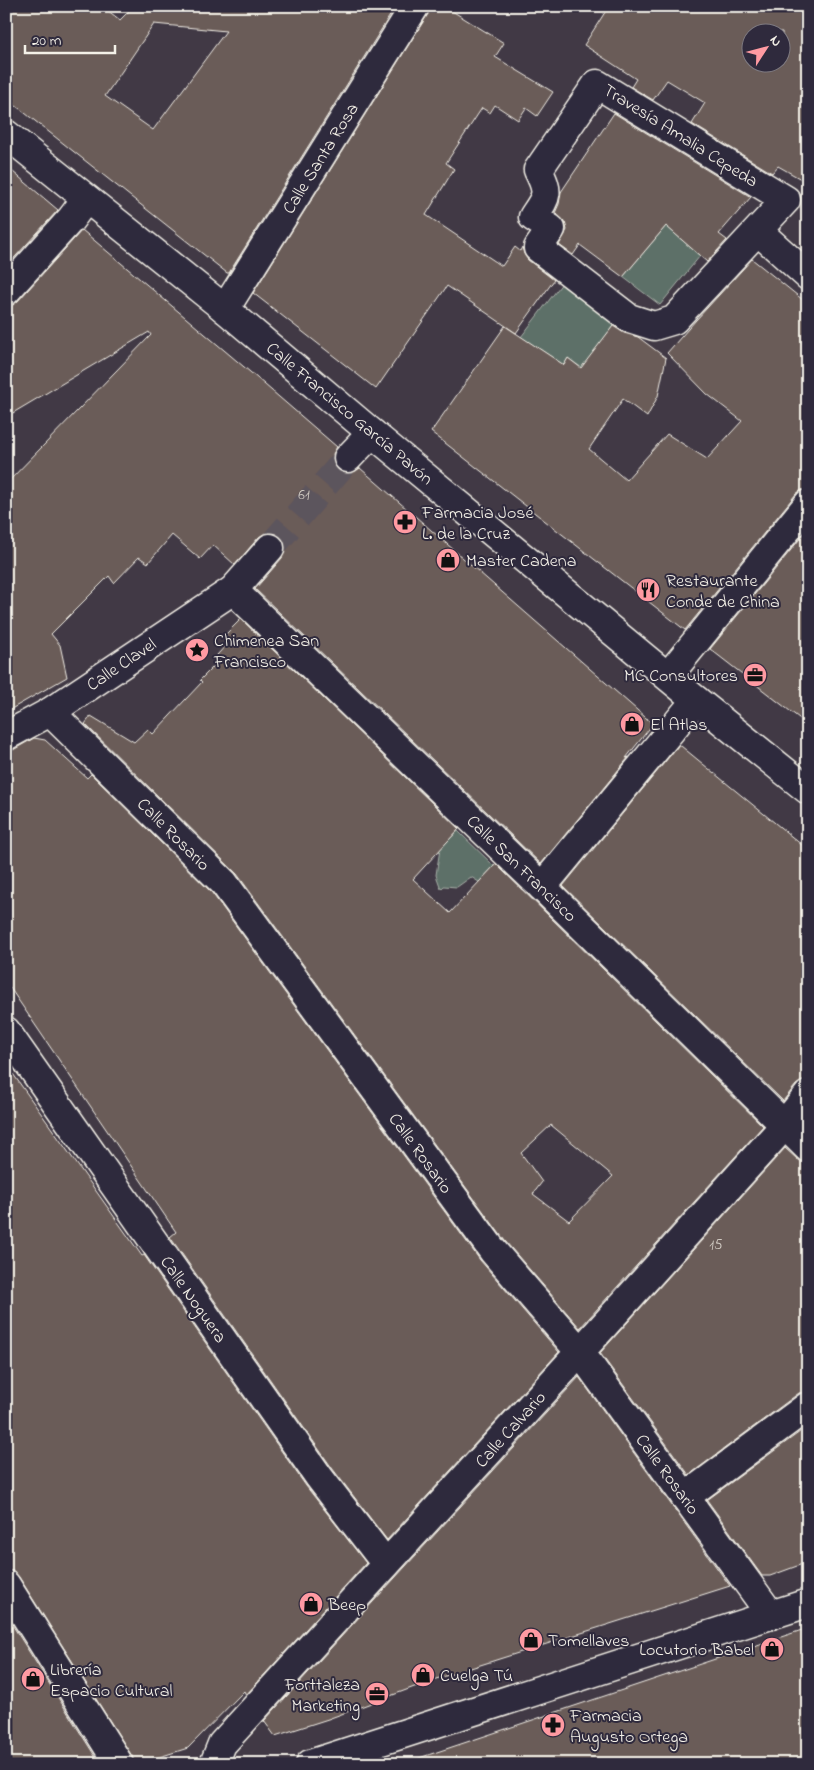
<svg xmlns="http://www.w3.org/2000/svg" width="814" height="1770" viewBox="0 0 814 1770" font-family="'Indie Flower',sans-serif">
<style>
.green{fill:#5d6f67;stroke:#a8b0a8}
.building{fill:#6a5b58;stroke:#f4f1e8;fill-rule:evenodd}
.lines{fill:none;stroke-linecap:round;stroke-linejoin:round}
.street-tunnel{stroke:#5c555d;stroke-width:28;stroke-dasharray:28 14;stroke-linecap:butt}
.street-casing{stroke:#f4f1e8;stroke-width:31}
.street{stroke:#2f2a3d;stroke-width:28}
.labels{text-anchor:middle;stroke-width:4;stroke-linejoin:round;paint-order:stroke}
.number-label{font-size:15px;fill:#d2ccc4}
.street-label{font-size:18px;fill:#f4f1e8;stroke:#2f2a3d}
.poi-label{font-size:18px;fill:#f4f1e8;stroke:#2f2a3d;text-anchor:start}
</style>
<rect width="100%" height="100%" fill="#413945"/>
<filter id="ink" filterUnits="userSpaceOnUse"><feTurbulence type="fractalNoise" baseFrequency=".02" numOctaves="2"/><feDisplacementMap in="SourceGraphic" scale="10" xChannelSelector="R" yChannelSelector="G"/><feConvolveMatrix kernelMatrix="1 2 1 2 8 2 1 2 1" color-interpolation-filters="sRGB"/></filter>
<g filter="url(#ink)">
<g class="green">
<polygon points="666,226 700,256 660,305 623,277"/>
<polygon points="563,282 616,322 582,368 568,358 564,365 521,337"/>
<polygon points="458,831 494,866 479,882 471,877 457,887 444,886 441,889 436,875 440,849"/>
</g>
<g class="building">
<path d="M6,6h96l18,14 14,-14h262l-167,267h-2l-221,-175zM154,24l72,7 -73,99 -48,-34z"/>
<polygon points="431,6 444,6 504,43 495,57 553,92 537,116 526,108 518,120 495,105 490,113 482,108 446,163 454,169 426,215 502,266 515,247 520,251 522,247 524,254 528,260 554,280 516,333 447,286 376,389 253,293 428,14"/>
<path d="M609,6h199v177l-30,-17 -6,7 -80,-49 13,-21 -38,-23 -14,20 -22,-13 5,-8 -52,-34zM752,32h30v30h-30z"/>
<polygon points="614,113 751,197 719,234 727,240 707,262 666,226 623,277 580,245 573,255 559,245 567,230 565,222 555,213 559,204 561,192"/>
<polygon points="6,166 58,210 6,267"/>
<polygon points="82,230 250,372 337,447 333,454 333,462 338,470 344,473 352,473 360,468 653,724 626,758 629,757 541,864 255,589 282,558 285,552 285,543 280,536 274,533 265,533 259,537 235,565 213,545 200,559 172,535 148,563 139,557 114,583 109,576 51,634 60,645 67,677 6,712 6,484 151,335 149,332 6,417 6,306 11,306 18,301"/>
<polygon points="752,259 808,304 808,489 802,490 796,494 685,630 431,432 505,326 564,365 568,358 581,368 613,326 624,333 638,337 666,358 658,396 647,417 623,399 589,449 626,480 667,434 707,459 742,421 707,394 667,353 696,320"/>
<polygon points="808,529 808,725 710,649"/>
<path d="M241,619l218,210 -46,50 37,34 46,-49 267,262 -183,202 -75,-87 -268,-367 -152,-150 6,-8 43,26 14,-13 5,5 49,-52 -2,-2 21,-21 -4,-4 12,-13 -4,-7zM551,1125l62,51 -44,45 -36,-27 9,-12 -21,-29z"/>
<polygon points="34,738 45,740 87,778 91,774 212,893 480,1260 559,1352 387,1540 332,1468 170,1237 176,1232 6,982 6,752 13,750"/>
<polygon points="678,746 681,746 808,850 808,1080 802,1081 796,1085 783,1101 563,886"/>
<polygon points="6,1064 142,1256 144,1255 306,1486 366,1563 246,1695 244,1691 188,1748 137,1764 135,1764 132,1756 19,1577 14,1571 6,1570"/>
<polygon points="785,1148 797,1159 808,1163 808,1391 799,1393 689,1475 600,1353"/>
<polygon points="579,1377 730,1586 436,1679 328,1719 275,1736 264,1721"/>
<polygon points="808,1426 808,1562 770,1576 762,1576 707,1500"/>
<polygon points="6,1615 100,1764 6,1764"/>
<polygon points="808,1628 808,1764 417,1764 416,1759"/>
</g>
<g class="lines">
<polyline class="street-tunnel" points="270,548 348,458"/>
<g class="street-casing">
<g id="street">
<path d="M597,84l189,116 -112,120 -20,6 -25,-8 -91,-70 13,-19 -18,-12c14,-21 17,-23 5,-47z"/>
<polyline points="6,134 225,309 372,433 696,700 808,790"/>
<polyline points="758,231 808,276"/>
<polyline points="6,291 71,219 86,199"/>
<polyline points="225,309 415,6"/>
<polyline points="348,458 372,433"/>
<polyline points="233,590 542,887 808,1148"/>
<polyline points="668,676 808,504"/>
<polyline points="50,712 224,883 493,1251 580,1352 771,1615"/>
<polyline points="6,736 50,712 233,590 270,548"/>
<polyline points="542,887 696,700"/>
<polyline points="6,1031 319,1477 386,1564"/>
<polyline points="685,1497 808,1406"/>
<polyline points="6,1585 119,1764"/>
<polyline points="214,1764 222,1744 580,1352 774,1137 808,1095"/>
<polyline points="310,1764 808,1603"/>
</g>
</g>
<use href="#street" class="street"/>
</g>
</g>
<defs>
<g id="pharmacy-disc" transform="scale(1.25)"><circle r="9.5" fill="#ff9aa2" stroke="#2f2a3d"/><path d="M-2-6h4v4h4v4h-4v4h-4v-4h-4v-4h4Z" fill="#111"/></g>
<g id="shop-disc" transform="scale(1.25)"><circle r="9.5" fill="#ff9aa2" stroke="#2f2a3d"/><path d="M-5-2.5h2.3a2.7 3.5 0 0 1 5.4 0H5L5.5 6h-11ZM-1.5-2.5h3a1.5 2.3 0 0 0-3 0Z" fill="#111"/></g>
<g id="restaurant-disc" transform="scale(1.25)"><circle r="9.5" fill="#ff9aa2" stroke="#2f2a3d"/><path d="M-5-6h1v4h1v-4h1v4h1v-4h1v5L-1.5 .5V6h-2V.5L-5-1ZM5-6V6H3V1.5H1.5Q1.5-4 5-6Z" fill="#111"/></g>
<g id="sight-disc" transform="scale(1.25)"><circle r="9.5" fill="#ff9aa2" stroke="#2f2a3d"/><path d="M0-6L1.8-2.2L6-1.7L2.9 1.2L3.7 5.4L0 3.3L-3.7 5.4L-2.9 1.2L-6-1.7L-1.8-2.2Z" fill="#111"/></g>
<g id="office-disc" transform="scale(1.25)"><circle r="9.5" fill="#ff9aa2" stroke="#2f2a3d"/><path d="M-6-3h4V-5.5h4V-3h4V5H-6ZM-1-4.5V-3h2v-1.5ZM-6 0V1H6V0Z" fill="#111"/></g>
</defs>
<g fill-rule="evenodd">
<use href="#pharmacy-disc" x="405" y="522"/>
<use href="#shop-disc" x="448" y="560"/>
<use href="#restaurant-disc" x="648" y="590"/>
<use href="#sight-disc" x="197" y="650"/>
<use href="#office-disc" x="755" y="675"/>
<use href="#shop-disc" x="632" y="724"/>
<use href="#shop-disc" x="311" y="1604"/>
<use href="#shop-disc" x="531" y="1640"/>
<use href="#shop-disc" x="772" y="1649"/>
<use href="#shop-disc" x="423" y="1675"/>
<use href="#shop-disc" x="33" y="1679"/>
<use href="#office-disc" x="377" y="1694"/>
<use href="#pharmacy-disc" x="553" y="1725"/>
</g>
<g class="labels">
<g class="number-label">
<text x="304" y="499">61</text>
<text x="716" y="1249">15</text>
</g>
<g class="street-label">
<text transform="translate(681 135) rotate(32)" y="6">Travesía Amalia Cepeda</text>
<text transform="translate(320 158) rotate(-58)" y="6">Calle Santa Rosa</text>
<text transform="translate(350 413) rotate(40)" y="6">Calle Francisco García Pavón</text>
<text transform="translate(121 664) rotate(-34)" y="6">Calle Clavel</text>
<text transform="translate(174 834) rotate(45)" y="6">Calle Rosario</text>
<text transform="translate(522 868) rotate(44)" y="6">Calle San Francisco</text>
<text transform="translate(421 1153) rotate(54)" y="6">Calle Rosario</text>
<text transform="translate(194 1299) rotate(55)" y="6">Calle Noguera</text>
<text transform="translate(510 1429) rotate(-48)" y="6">Calle Calvario</text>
<text transform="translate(668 1474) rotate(54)" y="6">Calle Rosario</text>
</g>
<g class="poi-label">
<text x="422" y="518">Farmacia José<tspan x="422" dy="21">L. de la Cruz</tspan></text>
<text x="466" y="566">Master Cadena</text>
<text x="666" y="586">Restaurante<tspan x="666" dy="21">Conde de China</tspan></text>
<text x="214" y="646">Chimenea San<tspan x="214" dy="21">Francisco</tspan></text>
<text x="738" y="681" text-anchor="end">MC Consultores</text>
<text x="650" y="730">El Atlas</text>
<text x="328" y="1610">Beep</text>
<text x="548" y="1646">Tomellaves</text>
<text x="754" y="1655" text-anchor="end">Locutorio Babel</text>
<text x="50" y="1675">Librería<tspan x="50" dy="21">Espacio Cultural</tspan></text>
<text x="440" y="1681">Cuelga Tú</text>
<text x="360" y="1690" text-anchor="end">Forttaleza<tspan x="360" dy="21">Marketing</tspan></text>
<text x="570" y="1721">Farmacia<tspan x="570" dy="21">Augusto Ortega</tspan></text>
</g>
</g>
<rect width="814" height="1770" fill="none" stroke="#2f2a3d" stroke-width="25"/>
<rect x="12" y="12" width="789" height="1745" fill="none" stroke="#f4f1e8" stroke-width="2" filter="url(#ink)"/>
<g transform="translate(766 48) rotate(54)"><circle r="24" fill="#2f2a3d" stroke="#7e7a81"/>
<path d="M0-4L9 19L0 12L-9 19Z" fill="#ff9aa2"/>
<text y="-8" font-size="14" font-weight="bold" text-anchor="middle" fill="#f4f1e8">N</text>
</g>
<path d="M25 45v8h90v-8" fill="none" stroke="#f4f1e8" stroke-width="2.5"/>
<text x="32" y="45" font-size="15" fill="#f4f1e8" stroke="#2f2a3d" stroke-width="4" paint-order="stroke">20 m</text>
</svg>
